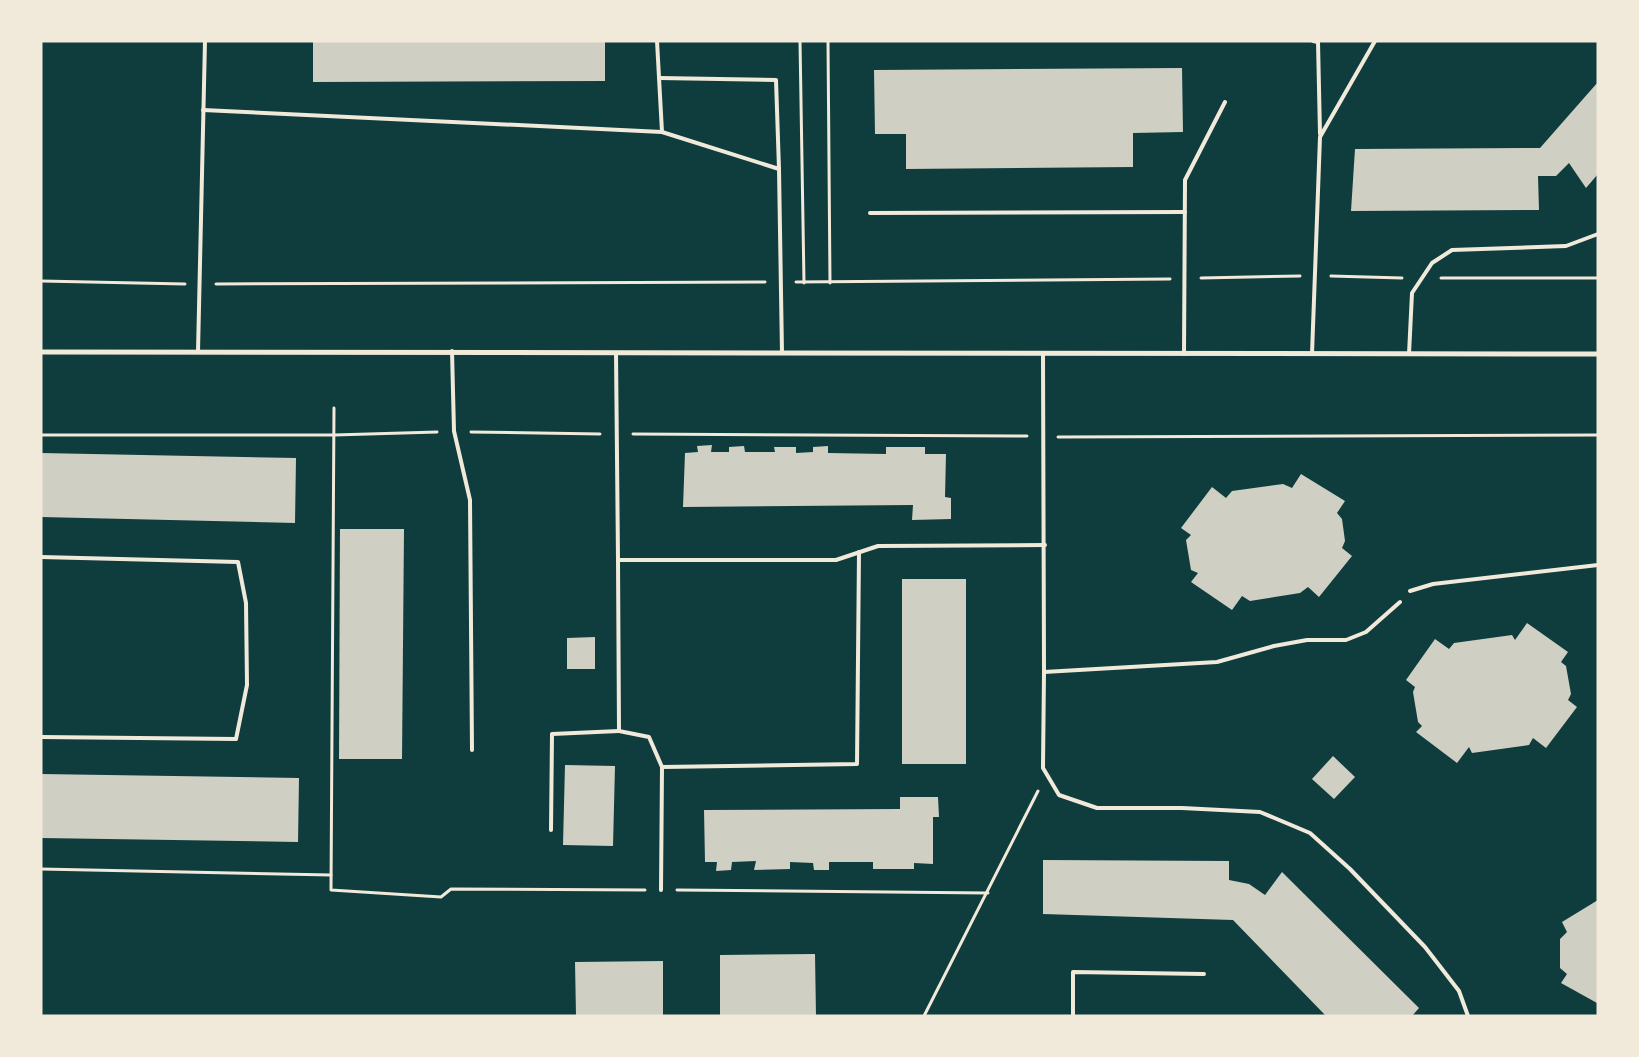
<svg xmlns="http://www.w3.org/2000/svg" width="1639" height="1057" viewBox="0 0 1639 1057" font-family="'Nunito Sans',sans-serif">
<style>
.building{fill:#cfcfc3}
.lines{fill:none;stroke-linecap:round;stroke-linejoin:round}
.path{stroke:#f1e9da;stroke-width:3}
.service{stroke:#f1e9da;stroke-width:4}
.minor{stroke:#f1e9da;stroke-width:5}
</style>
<rect width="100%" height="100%" fill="#0f3d3e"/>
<g class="building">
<polygon points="313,41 605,41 605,81 313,82"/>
<polygon points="1182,68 1183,132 1133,133 1133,167 906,169 906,134 875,134 874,70"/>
<polygon points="1598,82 1598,174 1586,188 1569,163 1556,176 1538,176 1539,210 1351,211 1355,149 1540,148"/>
<polygon points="712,445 711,452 729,452 729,447 744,446 745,452 775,452 774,447 796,447 796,453 813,452 813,447 828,446 828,453 886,454 886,447 925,447 925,454 946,454 945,497 951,498 951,519 912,520 913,505 683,507 685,453 698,452 697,446"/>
<polygon points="41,453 296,458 295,523 41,517"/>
<polygon points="1301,474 1345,501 1337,513 1342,519 1345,541 1342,548 1352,556 1319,597 1308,587 1300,593 1250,601 1242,596 1232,610 1191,582 1198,573 1191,570 1186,540 1191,535 1181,528 1212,487 1226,498 1232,491 1283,484 1292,488"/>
<polygon points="340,529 404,529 402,759 339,759"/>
<rect x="902" y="579" width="64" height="185"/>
<polygon points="1527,623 1568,652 1561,662 1566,666 1571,694 1568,700 1577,707 1546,748 1533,738 1529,745 1472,753 1469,747 1457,763 1416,732 1422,726 1418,722 1413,692 1415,687 1406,680 1435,639 1449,649 1454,643 1512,635 1515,640"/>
<polygon points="595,637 595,669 567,669 567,638"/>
<polygon points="1333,756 1355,777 1334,799 1312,779"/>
<polygon points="565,765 615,766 613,846 563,845"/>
<polygon points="41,774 299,778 298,842 41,838"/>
<polygon points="900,797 938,797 939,817 933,817 933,864 914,863 914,869 873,869 873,862 829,862 829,870 814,870 813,863 790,862 790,869 754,870 756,861 732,862 731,870 716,871 717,862 705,862 704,810 900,809"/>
<polygon points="1043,860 1229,861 1229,880 1249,884 1265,895 1282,872 1419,1008 1412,1016 1326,1016 1233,920 1043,914"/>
<polygon points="1598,900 1598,1002 1597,1003 1561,983 1567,974 1560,968 1560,939 1567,932 1562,922"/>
<polygon points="815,954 816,1016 720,1016 720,955"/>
<polygon points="663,961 663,1016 576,1016 575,962"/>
</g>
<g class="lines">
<g class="path">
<polyline points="800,41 804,283"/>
<polyline points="828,41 830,283"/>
<polyline points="1331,276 1402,278"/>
<polyline points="1201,278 1300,276"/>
<polyline points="1441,278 1598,278"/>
<polyline points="41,281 185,284"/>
<polyline points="796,282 1170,279"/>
<polyline points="216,284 765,282"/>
<polyline points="334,408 331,890 441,897 451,889 645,890"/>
<polyline points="471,432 600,434"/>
<polyline points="633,434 1027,436"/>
<polyline points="41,435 334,435 437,432"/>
<polyline points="1058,437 1598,435"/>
<polyline points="41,869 331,875"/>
<polyline points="677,890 988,893"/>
<polyline points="924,1016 1038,791"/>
</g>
<g class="service">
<polyline points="657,41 662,132"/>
<polyline points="1313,41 1318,42 1320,134"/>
<polyline points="659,78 776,80 779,169"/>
<polyline points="203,110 662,132 779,169 782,353"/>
<polyline points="870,213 1185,212"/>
<polyline points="452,351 454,431 470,500 472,750"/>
<polyline points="198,352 205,41"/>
<polyline points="616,353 618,560 836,560 878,546 1045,545"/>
<polyline points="1043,353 1044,672 1217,662 1274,646 1307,640 1346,640 1366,632 1400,602"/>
<polyline points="1184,354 1185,180 1225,102"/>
<polyline points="1312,354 1320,137 1375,41"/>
<polyline points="1409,354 1412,293 1432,263 1452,250 1566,246 1598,234"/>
<polyline points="41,557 238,562 246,603 247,685 236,739 41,737"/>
<polyline points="618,560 619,731 649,737 662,767"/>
<polyline points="1410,591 1433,584 1598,565"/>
<polyline points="1044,672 1043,768 1059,795 1097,808 1182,808 1260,812 1310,833 1350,869 1425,947 1459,991 1468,1016"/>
<polyline points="551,830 552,734 619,731"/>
<polyline points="661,890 662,767 857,764 859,552"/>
<polyline points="1073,1016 1073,972 1204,974"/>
</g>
<polyline class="minor" points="41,352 1598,354"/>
</g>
<rect width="1639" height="1057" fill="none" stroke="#f1e9da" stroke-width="85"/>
</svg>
